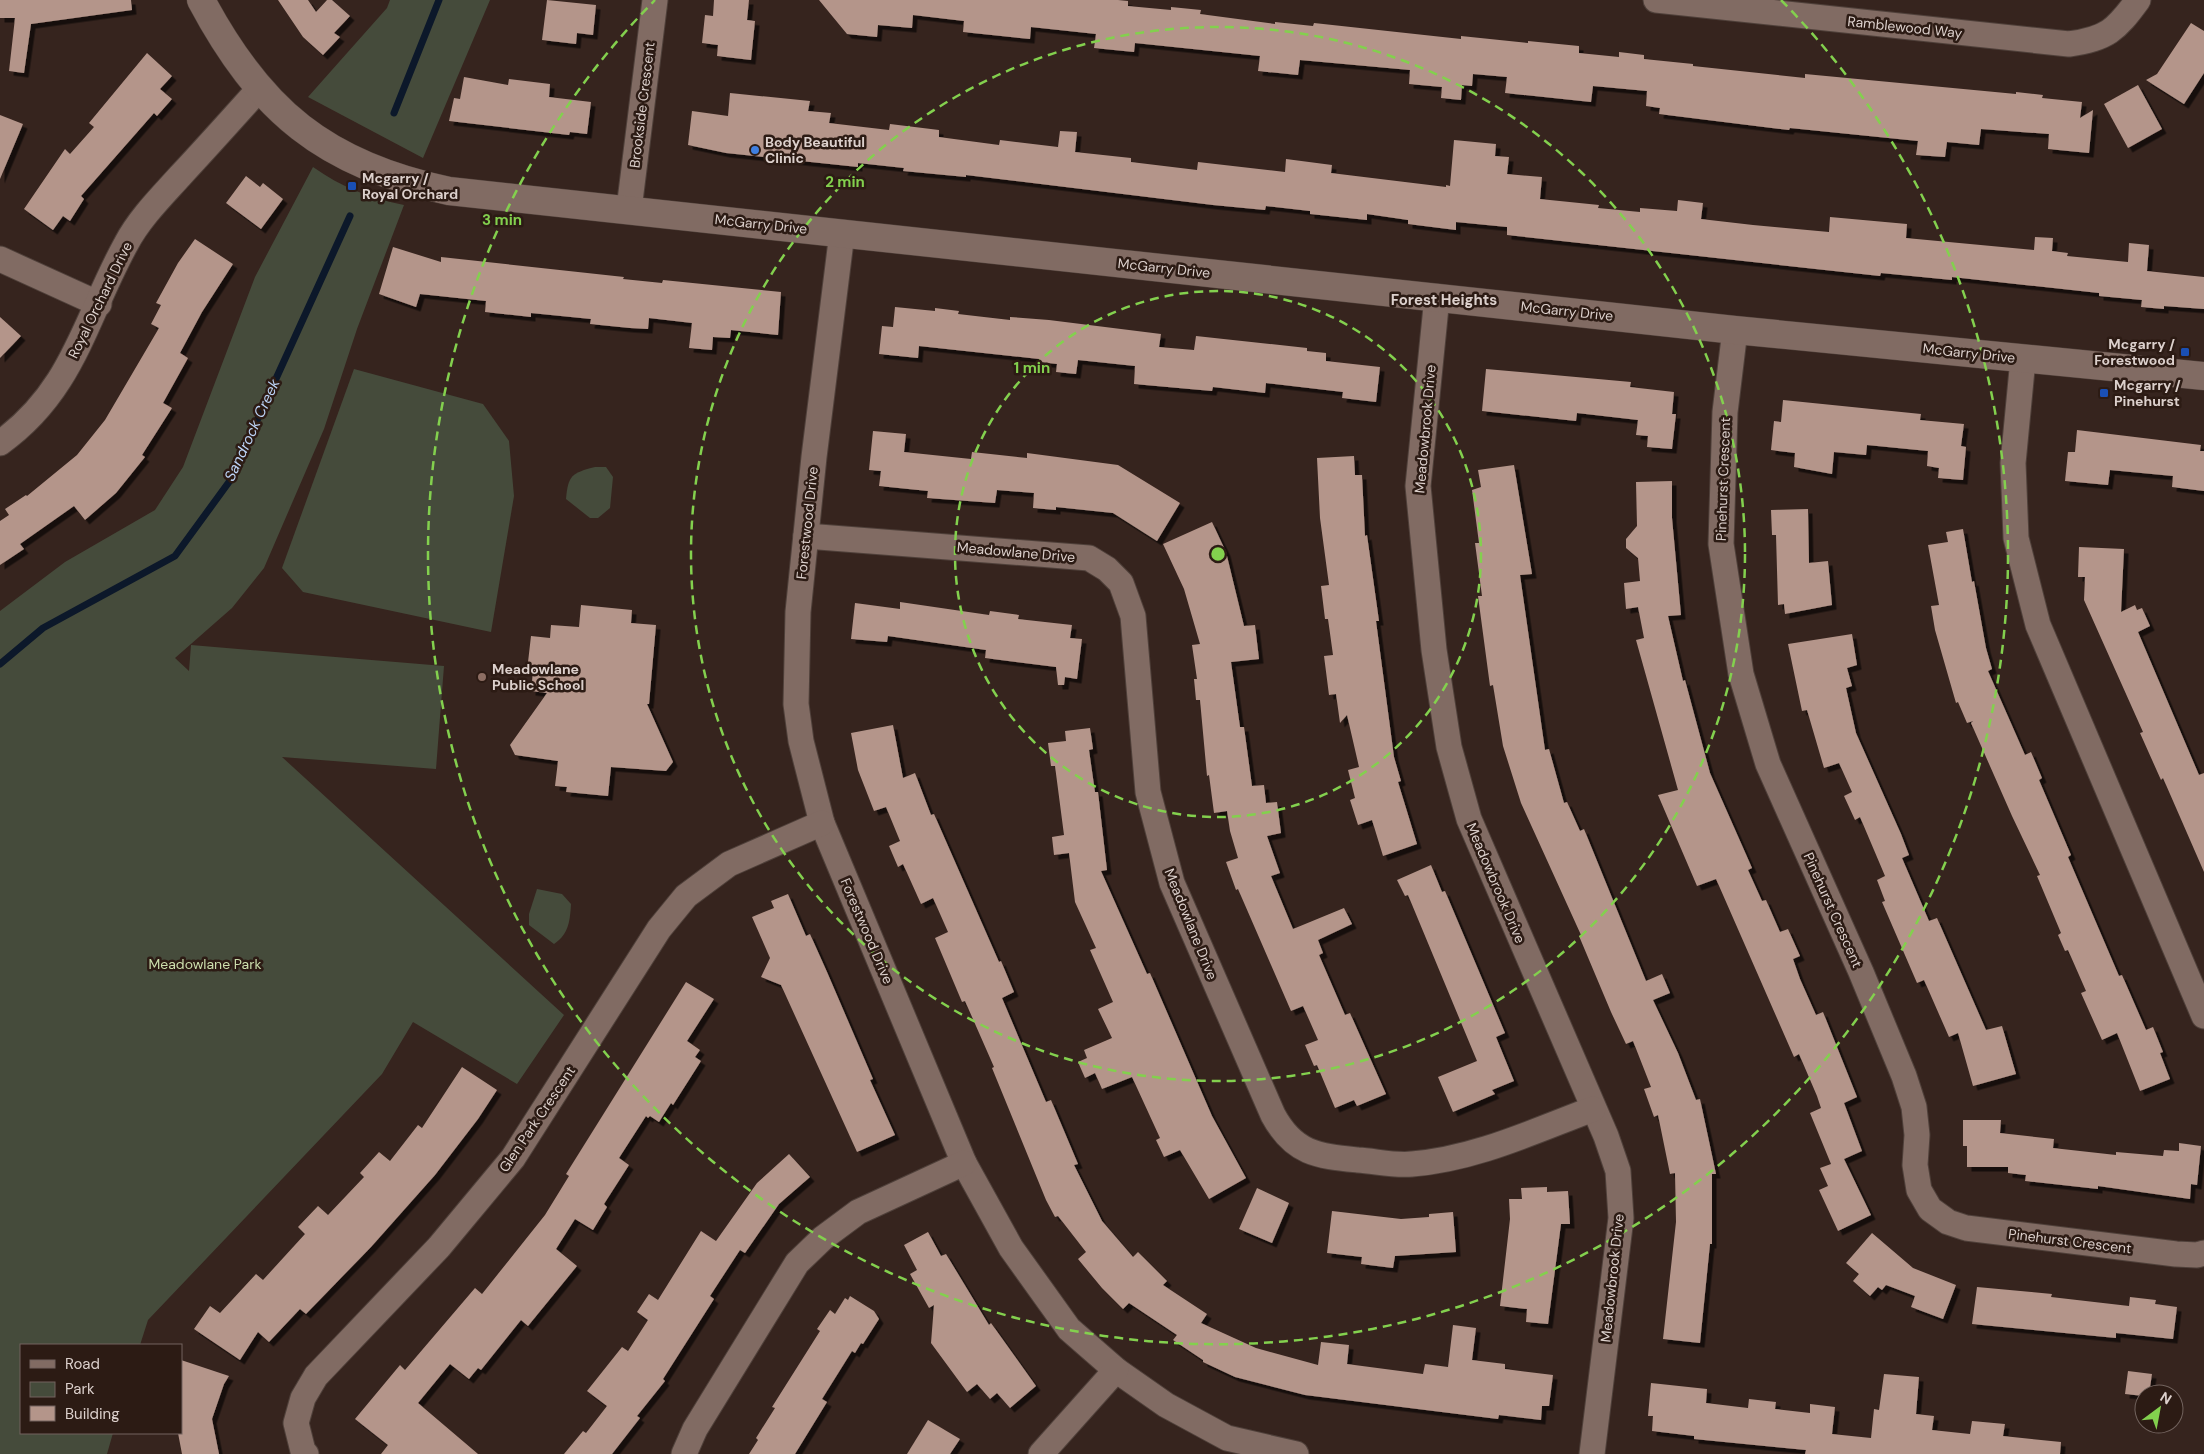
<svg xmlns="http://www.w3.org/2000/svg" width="2204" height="1454" viewBox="0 0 2204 1454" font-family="'DM Sans',sans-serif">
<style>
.green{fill:#454b3b}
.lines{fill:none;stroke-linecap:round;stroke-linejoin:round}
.stream{stroke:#0c182a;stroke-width:7}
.building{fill:#b4958a;filter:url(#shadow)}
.minor-casing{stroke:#4f403a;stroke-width:27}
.tertiary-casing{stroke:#4f403a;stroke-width:29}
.minor{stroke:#816b63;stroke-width:25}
.tertiary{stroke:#816b63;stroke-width:28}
.ring{fill:none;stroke:#83d04e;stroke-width:2.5;stroke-dasharray:9 6}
.shop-dot{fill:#3f7fe0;stroke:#2c1b14;stroke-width:2}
.transit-dot{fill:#1a4fb4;stroke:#2c1b14;stroke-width:2}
.education-dot{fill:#8d6e63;stroke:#2c1b14;stroke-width:2}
.labels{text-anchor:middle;stroke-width:5;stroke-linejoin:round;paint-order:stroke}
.street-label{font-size:14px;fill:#dcd0cc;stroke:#2c1b14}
.poi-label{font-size:14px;font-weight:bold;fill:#dcd0cc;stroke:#2c1b14;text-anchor:start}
.park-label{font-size:14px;fill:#cddfad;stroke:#2c1b14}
.neighbourhood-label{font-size:15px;font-weight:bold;fill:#dcd0cc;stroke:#2c1b14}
.water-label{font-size:15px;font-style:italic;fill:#bcd3f7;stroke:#2c1b14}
.centre{fill:#83d04e;stroke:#2c1b14;stroke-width:2.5}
.ring-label{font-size:15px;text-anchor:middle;font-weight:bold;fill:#83d04e;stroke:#2c1b14;stroke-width:5;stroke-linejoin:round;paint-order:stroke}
</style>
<defs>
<filter id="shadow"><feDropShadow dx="4.5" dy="4.5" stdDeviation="0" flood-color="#0009"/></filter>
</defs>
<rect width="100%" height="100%" fill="#36241e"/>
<g class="green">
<polygon points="390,0 490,0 423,158 308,97 387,8"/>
<path d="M313,167c28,20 57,31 91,38l-47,124 -33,100 -60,139 -32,40 -57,50 14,13 2,-26 253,21 -8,103 -154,-12 282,258 -47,69 -104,-62 -31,52 -234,246 -8,25h-119v88h92l-6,21h-107v-843l65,-49 90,-52 28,-43 72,-190z"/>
<polygon points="354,369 483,404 509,441 514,496 491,632 303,592 282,568"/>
<path d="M595,467h11l7,10 -3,31 -12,10h-8l-24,-19c2,-24 6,-26 29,-32z"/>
<path d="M537,889l25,5 9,10c-1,16 -2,30 -17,40l-25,-19v-11z"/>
</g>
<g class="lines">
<g class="stream">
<polyline points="394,113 439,0"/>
<polyline points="0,664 43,628 175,556 229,482 350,216"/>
</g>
</g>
<g class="building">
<polygon points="0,0 131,0 132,10 31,24 24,73 9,71 15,18 0,18"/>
<polygon points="278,0 308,0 316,12 327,0 332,0 350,16 334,33 340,37 323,55 303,37"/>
<polygon points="547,0 596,5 593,35 577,33 576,44 542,40"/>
<polygon points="714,0 749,0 747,20 755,21 751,60 717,56 718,45 702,43 705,15 713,16"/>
<polygon points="819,0 1118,0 1128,1 1128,6 1171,10 1171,7 1201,10 1200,14 1275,24 1275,22 1313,26 1314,23 1461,39 1461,36 1528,43 1528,41 1579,46 1579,53 1619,57 1619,52 1644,55 1644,59 1693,64 1693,66 1805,78 1805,74 2016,94 2016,92 2043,95 2042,98 2082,102 2080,118 2093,110 2089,153 2048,149 2049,134 1981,129 1979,145 1947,142 1945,157 1916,155 1918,141 1790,128 1789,130 1659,114 1660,108 1646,106 1647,91 1593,86 1591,102 1505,93 1507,77 1473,74 1472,86 1462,85 1461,100 1441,98 1442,87 1409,84 1410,70 1300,60 1298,75 1258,71 1260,56 1135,43 1134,52 1094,48 1096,34 1031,27 1030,39 963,32 964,21 913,15 912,28 878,25 877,37 847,34"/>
<polygon points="2191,23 2204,31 2204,73 2184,104 2146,80 2157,74"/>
<polygon points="147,53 172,76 160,89 172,99 157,116 154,113 81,196 84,199 70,221 63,216 53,230 24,209 65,149 70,154 94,127 89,123"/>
<polygon points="464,77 508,85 509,79 550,84 549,97 591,102 587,134 570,132 569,135 449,121 454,98 460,99"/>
<polygon points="2138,85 2162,129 2128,148 2104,104"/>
<polygon points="730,93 810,101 808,111 831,113 829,123 889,130 890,124 939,130 939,137 999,145 1000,140 1058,147 1060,131 1077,132 1075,152 1131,158 1131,162 1197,170 1198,162 1285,172 1286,159 1332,165 1331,173 1446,187 1446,185 1450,186 1454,140 1496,144 1495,156 1509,157 1507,174 1542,177 1540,199 1599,205 1598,208 1640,212 1640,208 1677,211 1678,200 1703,203 1701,219 1753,225 1829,232 1830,217 1907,224 1906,238 2034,250 2035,237 2053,238 2052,251 2068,253 2067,256 2128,262 2129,243 2149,245 2147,271 2204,277 2204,309 2164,306 2164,309 2141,307 2142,300 2099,296 2099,293 1952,277 1952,280 1881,273 1880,276 1507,235 1507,227 1456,222 1456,230 1408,224 1408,220 1367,214 1367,220 1310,214 1310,211 1266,206 1265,210 1213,205 966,175 966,177 903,171 904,168 858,163 858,167 726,153 688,145 692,111 728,116"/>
<polygon points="0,115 23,124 0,179"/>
<polygon points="246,176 260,187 263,183 283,199 261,229 226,203"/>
<polygon points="195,239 233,264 202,312 180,353 188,358 163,403 172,408 142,455 145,457 116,493 85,520 74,506 20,544 24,549 0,565 0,521 9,515 5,509 26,495 27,496 77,455 105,420 159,328 151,324 161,305 156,303 178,263"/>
<polygon points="393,247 441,262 441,257 624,277 623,279 662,283 663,280 781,292 778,335 731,330 730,338 713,337 712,350 689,348 692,323 649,318 648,329 630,328 590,324 591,319 531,313 531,317 485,312 486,301 420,294 416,307 379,294"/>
<polygon points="895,307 935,311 935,308 959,311 958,314 1010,320 1010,317 1049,320 1161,334 1159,347 1194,350 1196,336 1307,348 1307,351 1326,353 1326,361 1380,367 1376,402 1342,398 1343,392 1266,383 1265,393 1213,387 1212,391 1134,384 1135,366 1078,360 1076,374 1056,372 1057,364 1039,362 1039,359 919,346 918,358 879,354 882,326 893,327"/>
<polygon points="0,317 21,336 0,358"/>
<polygon points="1486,369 1631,382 1630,387 1674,392 1672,414 1676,414 1672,449 1647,447 1648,436 1636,435 1638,420 1577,413 1576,421 1482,411"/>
<polygon points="1783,400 1921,414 1920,420 1964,424 1961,446 1966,447 1963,480 1938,478 1939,468 1927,466 1928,451 1867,445 1866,455 1834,452 1832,474 1794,467 1795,453 1771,450 1774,421 1781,422"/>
<polygon points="2077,430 2201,445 2200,451 2204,451 2204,491 2172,487 2173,476 2110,470 2108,485 2065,481 2068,452 2075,452"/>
<polygon points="873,431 906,434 904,452 971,459 972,452 1027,458 1027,453 1118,465 1180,503 1157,541 1113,513 1056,507 1056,510 1033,508 1034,493 997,490 995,503 927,498 928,491 879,486 881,471 869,470"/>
<polygon points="1354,456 1355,475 1362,475 1365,536 1367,535 1379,621 1376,621 1394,757 1401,781 1398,782 1417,844 1383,856 1372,820 1358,825 1350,800 1355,798 1348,770 1359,767 1347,715 1340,723 1336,694 1329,695 1324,656 1333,655 1328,619 1325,619 1321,586 1329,585 1320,518 1317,458"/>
<polygon points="1514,465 1532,574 1520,575 1545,750 1549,749 1564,803 1567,802 1580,831 1584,829 1646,981 1662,974 1670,993 1653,1000 1678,1053 1696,1100 1700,1099 1716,1174 1712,1174 1712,1244 1710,1244 1700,1343 1663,1339 1676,1222 1675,1173 1670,1174 1658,1115 1654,1117 1644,1089 1651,1087 1633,1041 1626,1044 1611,1012 1579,936 1581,935 1521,803 1503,746 1493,685 1490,686 1478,596 1482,596 1475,543 1479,543 1472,490 1481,487 1478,470"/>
<polygon points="1672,481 1672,518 1681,615 1668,616 1683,681 1685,680 1710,773 1752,868 1748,870 1762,901 1766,900 1780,932 1788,929 1800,956 1793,959 1800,979 1816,1015 1823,1012 1857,1097 1844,1103 1862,1151 1844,1159 1871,1215 1838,1231 1819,1190 1828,1186 1820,1168 1831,1164 1810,1113 1821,1108 1817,1096 1799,1054 1794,1057 1716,879 1697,886 1658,795 1678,790 1636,640 1644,638 1638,607 1626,609 1624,583 1640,581 1638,558 1626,548 1626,539 1637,526 1636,482"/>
<polygon points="1808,509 1809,563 1828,561 1832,605 1785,614 1784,604 1778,605 1776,535 1772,535 1771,510"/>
<polygon points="1212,522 1226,552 1244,626 1255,625 1259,659 1231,662 1240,727 1244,727 1252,786 1264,785 1266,803 1277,802 1281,833 1267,836 1280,873 1271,876 1293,929 1344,908 1352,924 1318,940 1323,953 1319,955 1345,1015 1350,1013 1386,1094 1357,1106 1354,1100 1335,1108 1317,1065 1314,1066 1305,1045 1318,1040 1303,1006 1291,1011 1238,889 1236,890 1226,862 1238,858 1230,831 1227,811 1214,813 1209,775 1207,776 1200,700 1196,700 1194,679 1197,679 1192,645 1200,644 1184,589 1163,544"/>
<polygon points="1963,529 1972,582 1974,581 1986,648 1992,669 1988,671 2025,755 2031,752 2042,778 2039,780 2071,855 2068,857 2119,976 2122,975 2146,1030 2153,1027 2163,1052 2160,1053 2170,1079 2140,1091 2117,1033 2102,1040 2081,993 2086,991 2068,950 2065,951 2058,935 2061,933 2037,876 2040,875 2012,816 1971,723 1973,721 1967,723 1958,702 1956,703 1935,630 1931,606 1939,605 1928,545 1948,542 1946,532"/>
<polygon points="2079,547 2124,549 2121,612 2135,605 2137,610 2142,608 2150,626 2138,632 2199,775 2204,773 2204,872 2163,778 2161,780 2140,733 2143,732 2084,600 2085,577 2078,577"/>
<polygon points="900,602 989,615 990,611 1019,615 1018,619 1072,625 1070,638 1082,639 1077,679 1065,677 1064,685 1058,685 1056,667 985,658 986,650 888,636 887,642 851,639 855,603 900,609"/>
<polygon points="581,605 632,610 631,623 656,625 649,704 647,704 673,762 666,771 611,767 608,796 566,792 567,787 555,786 558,761 515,755 510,745 547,693 531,691 533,671 527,671 531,636 550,638 551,625 579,627"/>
<polygon points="1852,634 1857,665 1847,668 1852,686 1846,688 1856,733 1901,834 1909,855 1902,858 1929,921 1937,918 1986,1030 2002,1026 2016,1074 1973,1086 1958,1033 1949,1037 1924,980 1917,983 1882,902 1885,901 1877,880 1885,876 1860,817 1855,820 1844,796 1852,792 1839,763 1824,768 1807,710 1802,711 1788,644"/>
<polygon points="893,725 903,778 915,773 931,815 934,814 999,962 1001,961 1014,992 1002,998 1046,1102 1051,1100 1078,1164 1074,1165 1102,1221 1133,1257 1138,1252 1167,1281 1163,1285 1207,1314 1201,1323 1256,1348 1318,1365 1321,1342 1349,1345 1347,1364 1423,1374 1425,1364 1448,1367 1453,1325 1476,1328 1472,1360 1505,1364 1505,1369 1553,1375 1549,1406 1542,1406 1541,1420 1499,1415 1498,1419 1305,1395 1235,1377 1203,1362 1203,1360 1173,1340 1177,1335 1129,1303 1123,1309 1102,1288 1078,1259 1086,1252 1058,1216 1055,1217 1046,1200 992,1068 994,1067 965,1001 962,1002 935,938 948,932 933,898 921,904 903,864 898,867 889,846 900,841 886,807 874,811 858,770 851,733"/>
<polygon points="1090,728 1093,749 1089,750 1095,792 1098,792 1107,870 1101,871 1147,974 1150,973 1212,1116 1246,1178 1209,1199 1180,1150 1164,1157 1156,1140 1160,1138 1132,1077 1102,1089 1095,1073 1085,1078 1078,1062 1087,1058 1084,1050 1112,1038 1098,1009 1113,1002 1090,950 1096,948 1075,902 1069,853 1054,855 1052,837 1064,835 1055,766 1051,766 1048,743 1066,741 1065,731"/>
<polygon points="1431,865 1442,892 1445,891 1505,1033 1496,1037 1514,1081 1492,1090 1495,1094 1453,1112 1438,1077 1477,1061 1408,895 1405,896 1397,880"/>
<polygon points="788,894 806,936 810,934 827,972 873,1079 870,1080 895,1135 857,1152 781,985 761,977 770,958 752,917 774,908 771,901"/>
<polygon points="686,982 714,999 687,1041 700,1050 695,1057 701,1061 673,1105 671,1103 659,1122 650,1116 648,1118 646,1116 619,1158 629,1165 604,1204 607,1207 593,1230 575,1219 556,1249 577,1266 528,1326 521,1320 481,1370 478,1368 469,1379 450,1364 418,1403 478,1454 381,1454 388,1445 355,1419 400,1365 405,1370 475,1288 482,1294 545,1215 569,1176 566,1174"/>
<polygon points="462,1067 497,1090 478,1119 435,1175 371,1247 306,1314 300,1309 269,1342 258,1332 240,1360 194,1329 210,1306 220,1313 256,1274 263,1280 305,1234 298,1227 318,1206 328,1215 364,1177 360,1173 379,1152 390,1161 418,1125 422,1128"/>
<polygon points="1963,1120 2001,1120 2000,1133 2054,1139 2053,1148 2116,1155 2116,1152 2163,1156 2164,1150 2179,1151 2179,1143 2201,1146 2197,1185 2191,1184 2190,1199 2098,1186 2098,1189 2025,1181 2026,1175 2008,1173 2008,1167 1967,1167 1967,1146 1963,1146"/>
<polygon points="789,1154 810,1177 779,1204 745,1253 740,1250 710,1296 714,1299 663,1379 665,1381 637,1416 640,1418 612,1454 564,1454 583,1431 586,1433 607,1406 587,1391 622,1347 628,1351 648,1320 637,1312 649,1294 658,1300 701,1231 716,1241 757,1183"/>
<polygon points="1547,1187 1547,1192 1568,1191 1570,1224 1561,1224 1548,1324 1526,1322 1527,1309 1500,1306 1510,1219 1509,1199 1522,1199 1521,1188"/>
<polygon points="1257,1188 1289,1203 1272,1243 1239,1229"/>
<polygon points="1332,1211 1401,1219 1429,1217 1429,1214 1453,1212 1456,1252 1395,1256 1393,1268 1361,1264 1362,1257 1327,1253"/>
<polygon points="928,1232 941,1256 946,1254 989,1325 991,1323 1036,1386 1010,1408 997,1393 990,1399 977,1384 967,1392 931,1343 934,1305 929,1308 910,1274 917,1270 904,1245"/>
<polygon points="1872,1233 1913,1268 1956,1285 1943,1319 1911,1307 1915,1296 1886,1285 1882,1290 1878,1287 1870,1296 1853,1281 1859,1274 1846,1263"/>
<polygon points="1977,1287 2052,1294 2051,1297 2129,1306 2130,1297 2156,1300 2155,1304 2177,1307 2173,1339 2116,1333 2116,1338 1972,1324"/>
<polygon points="850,1296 874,1311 879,1319 863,1344 861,1343 855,1353 852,1351 822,1399 827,1402 795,1454 749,1454 758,1440 756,1438 775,1408 772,1407 820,1331 817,1329 830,1310 835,1314 845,1298 848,1300"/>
<polygon points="181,1360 229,1376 224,1384 212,1419 219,1454 182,1454 178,1433 181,1433"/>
<polygon points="2128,1371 2152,1374 2149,1394 2144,1394 2144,1396 2125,1394"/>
<polygon points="1884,1374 1919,1377 1916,1414 1934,1416 1932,1430 1970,1434 1972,1421 2005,1424 2003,1436 2061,1442 2060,1454 1805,1454 1806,1450 1694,1439 1694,1436 1652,1431 1653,1416 1648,1416 1651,1383 1707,1389 1706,1403 1748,1408 1749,1399 1776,1402 1775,1409 1810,1413 1810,1404 1835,1407 1832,1434 1871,1438 1874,1409 1879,1410"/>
<polygon points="928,1420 960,1439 950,1454 907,1454"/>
</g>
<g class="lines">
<g class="minor-casing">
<g id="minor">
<path d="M1656,0l413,44c38,-5 47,-14 69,-44"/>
<polyline points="629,209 655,0"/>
<polyline points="842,233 814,457 798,612 796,704 801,741 822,823 964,1163 1011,1248 1069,1329 1116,1370 1166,1405 1227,1438 1296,1454"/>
<polyline points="0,259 99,304"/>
<polyline points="1437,297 1418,486 1434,650 1449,747 1469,819 1606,1136 1618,1171 1621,1218 1592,1454"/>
<polyline points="1735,330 1725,412 1721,544 1741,674 1768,764 1861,972 1904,1076 1914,1107 1917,1135 1915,1165 1919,1190 1930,1209 1948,1222 1966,1228 2176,1254 2197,1255 2204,1253"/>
<polyline points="2023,359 2013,463 2016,538 2038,625 2204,1016"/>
<path d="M0,443c74,-53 85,-125 126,-199 13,-25 35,-47 54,-68 27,-29 53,-58 79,-87"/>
<path d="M806,536l283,22 18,11 14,14 12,33 15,176 24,91 101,232c21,39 45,41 85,45 17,1 37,6 54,4 63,-5 122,-33 181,-55"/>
<polyline points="306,1454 303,1451 296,1423 303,1398 316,1376 439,1247 513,1158 659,929 686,896 729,864 822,823"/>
<polyline points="684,1454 695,1429 797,1263 823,1238 858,1212 964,1163"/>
<polyline points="1041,1454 1116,1370"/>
</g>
</g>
<g class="tertiary-casing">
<path id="tertiary" d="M201,0c59,111 124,165 248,191l1286,139 469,46"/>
</g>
<use href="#minor" class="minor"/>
<use href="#tertiary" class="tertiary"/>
</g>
<g class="ring">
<circle cx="1218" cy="554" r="263"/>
<circle cx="1218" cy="554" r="527"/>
<path d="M1781 0A790 790 0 1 1 655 0"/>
</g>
<circle class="shop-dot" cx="755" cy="150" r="5"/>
<g class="transit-dot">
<rect x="347" y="181" width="10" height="10" rx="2.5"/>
<rect x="2180" y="347" width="10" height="10" rx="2.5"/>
<rect x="2099" y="388" width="10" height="10" rx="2.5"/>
</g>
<circle class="education-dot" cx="482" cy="677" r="5"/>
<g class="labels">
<g class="street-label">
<text transform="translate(1905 27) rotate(6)" y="5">Ramblewood Way</text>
<text transform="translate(642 105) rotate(-83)" y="5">Brookside Crescent</text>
<text transform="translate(761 224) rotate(6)" y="5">McGarry Drive</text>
<text transform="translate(1164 268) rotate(6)" y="5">McGarry Drive</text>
<text transform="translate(100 300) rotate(-64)" y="5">Royal Orchard Drive</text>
<text transform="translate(1567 311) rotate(6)" y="5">McGarry Drive</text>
<text transform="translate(1969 353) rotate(6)" y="5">McGarry Drive</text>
<text transform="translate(1425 429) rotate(-85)" y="5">Meadowbrook Drive</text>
<text transform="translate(1723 479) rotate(-88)" y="5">Pinehurst Crescent</text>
<text transform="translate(807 523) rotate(-84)" y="5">Forestwood Drive</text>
<text transform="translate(1016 552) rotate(5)" y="5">Meadowlane Drive</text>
<text transform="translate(1496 883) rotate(67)" y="5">Meadowbrook Drive</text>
<text transform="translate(1833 910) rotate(66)" y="5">Pinehurst Crescent</text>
<text transform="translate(1191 924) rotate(68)" y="5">Meadowlane Drive</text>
<text transform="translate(867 931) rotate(67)" y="5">Forestwood Drive</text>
<text transform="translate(537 1119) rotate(-56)" y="5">Glen Park Crescent</text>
<text transform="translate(2070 1241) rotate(7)" y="5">Pinehurst Crescent</text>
<text transform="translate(1612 1278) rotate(-84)" y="5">Meadowbrook Drive</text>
</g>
<g class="poi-label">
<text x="765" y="147">Body Beautiful<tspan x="765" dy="16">Clinic</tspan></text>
<text x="362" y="183">Mcgarry /<tspan x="362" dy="16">Royal Orchard</tspan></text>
<text x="2175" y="349" text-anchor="end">Mcgarry /<tspan x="2175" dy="16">Forestwood</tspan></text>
<text x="2114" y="390">Mcgarry /<tspan x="2114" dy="16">Pinehurst</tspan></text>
<text x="492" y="674">Meadowlane<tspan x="492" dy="16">Public School</tspan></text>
</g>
<g class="park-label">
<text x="205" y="969">Meadowlane Park</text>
</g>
<g class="neighbourhood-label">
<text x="1444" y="305">Forest Heights</text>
</g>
<g class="water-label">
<text transform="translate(252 430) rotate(-65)" y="5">Sandrock Creek</text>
</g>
</g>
<circle cx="1218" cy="554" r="8" class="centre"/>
<g class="ring-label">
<text x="845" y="187">2 min</text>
<text x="502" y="225">3 min</text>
<text x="1032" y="373">1 min</text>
</g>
<rect x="20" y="1344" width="162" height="90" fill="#2c1b14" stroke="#72635e"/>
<rect x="30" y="1360" width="25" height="8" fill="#816b63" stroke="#72635e"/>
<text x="65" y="1369" font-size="15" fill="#dcd0cc">Road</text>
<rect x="30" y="1382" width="25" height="15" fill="#454b3b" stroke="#72635e"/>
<text x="65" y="1394" font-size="15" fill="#dcd0cc">Park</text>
<rect x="30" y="1406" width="25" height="15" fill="#b4958a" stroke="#72635e"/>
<text x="65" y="1419" font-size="15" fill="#dcd0cc">Building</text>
<g transform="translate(2159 1409) rotate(32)"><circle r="24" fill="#2c1b14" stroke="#72635e"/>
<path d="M0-4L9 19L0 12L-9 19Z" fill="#83d04e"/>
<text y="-8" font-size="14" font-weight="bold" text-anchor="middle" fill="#dcd0cc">N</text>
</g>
</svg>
